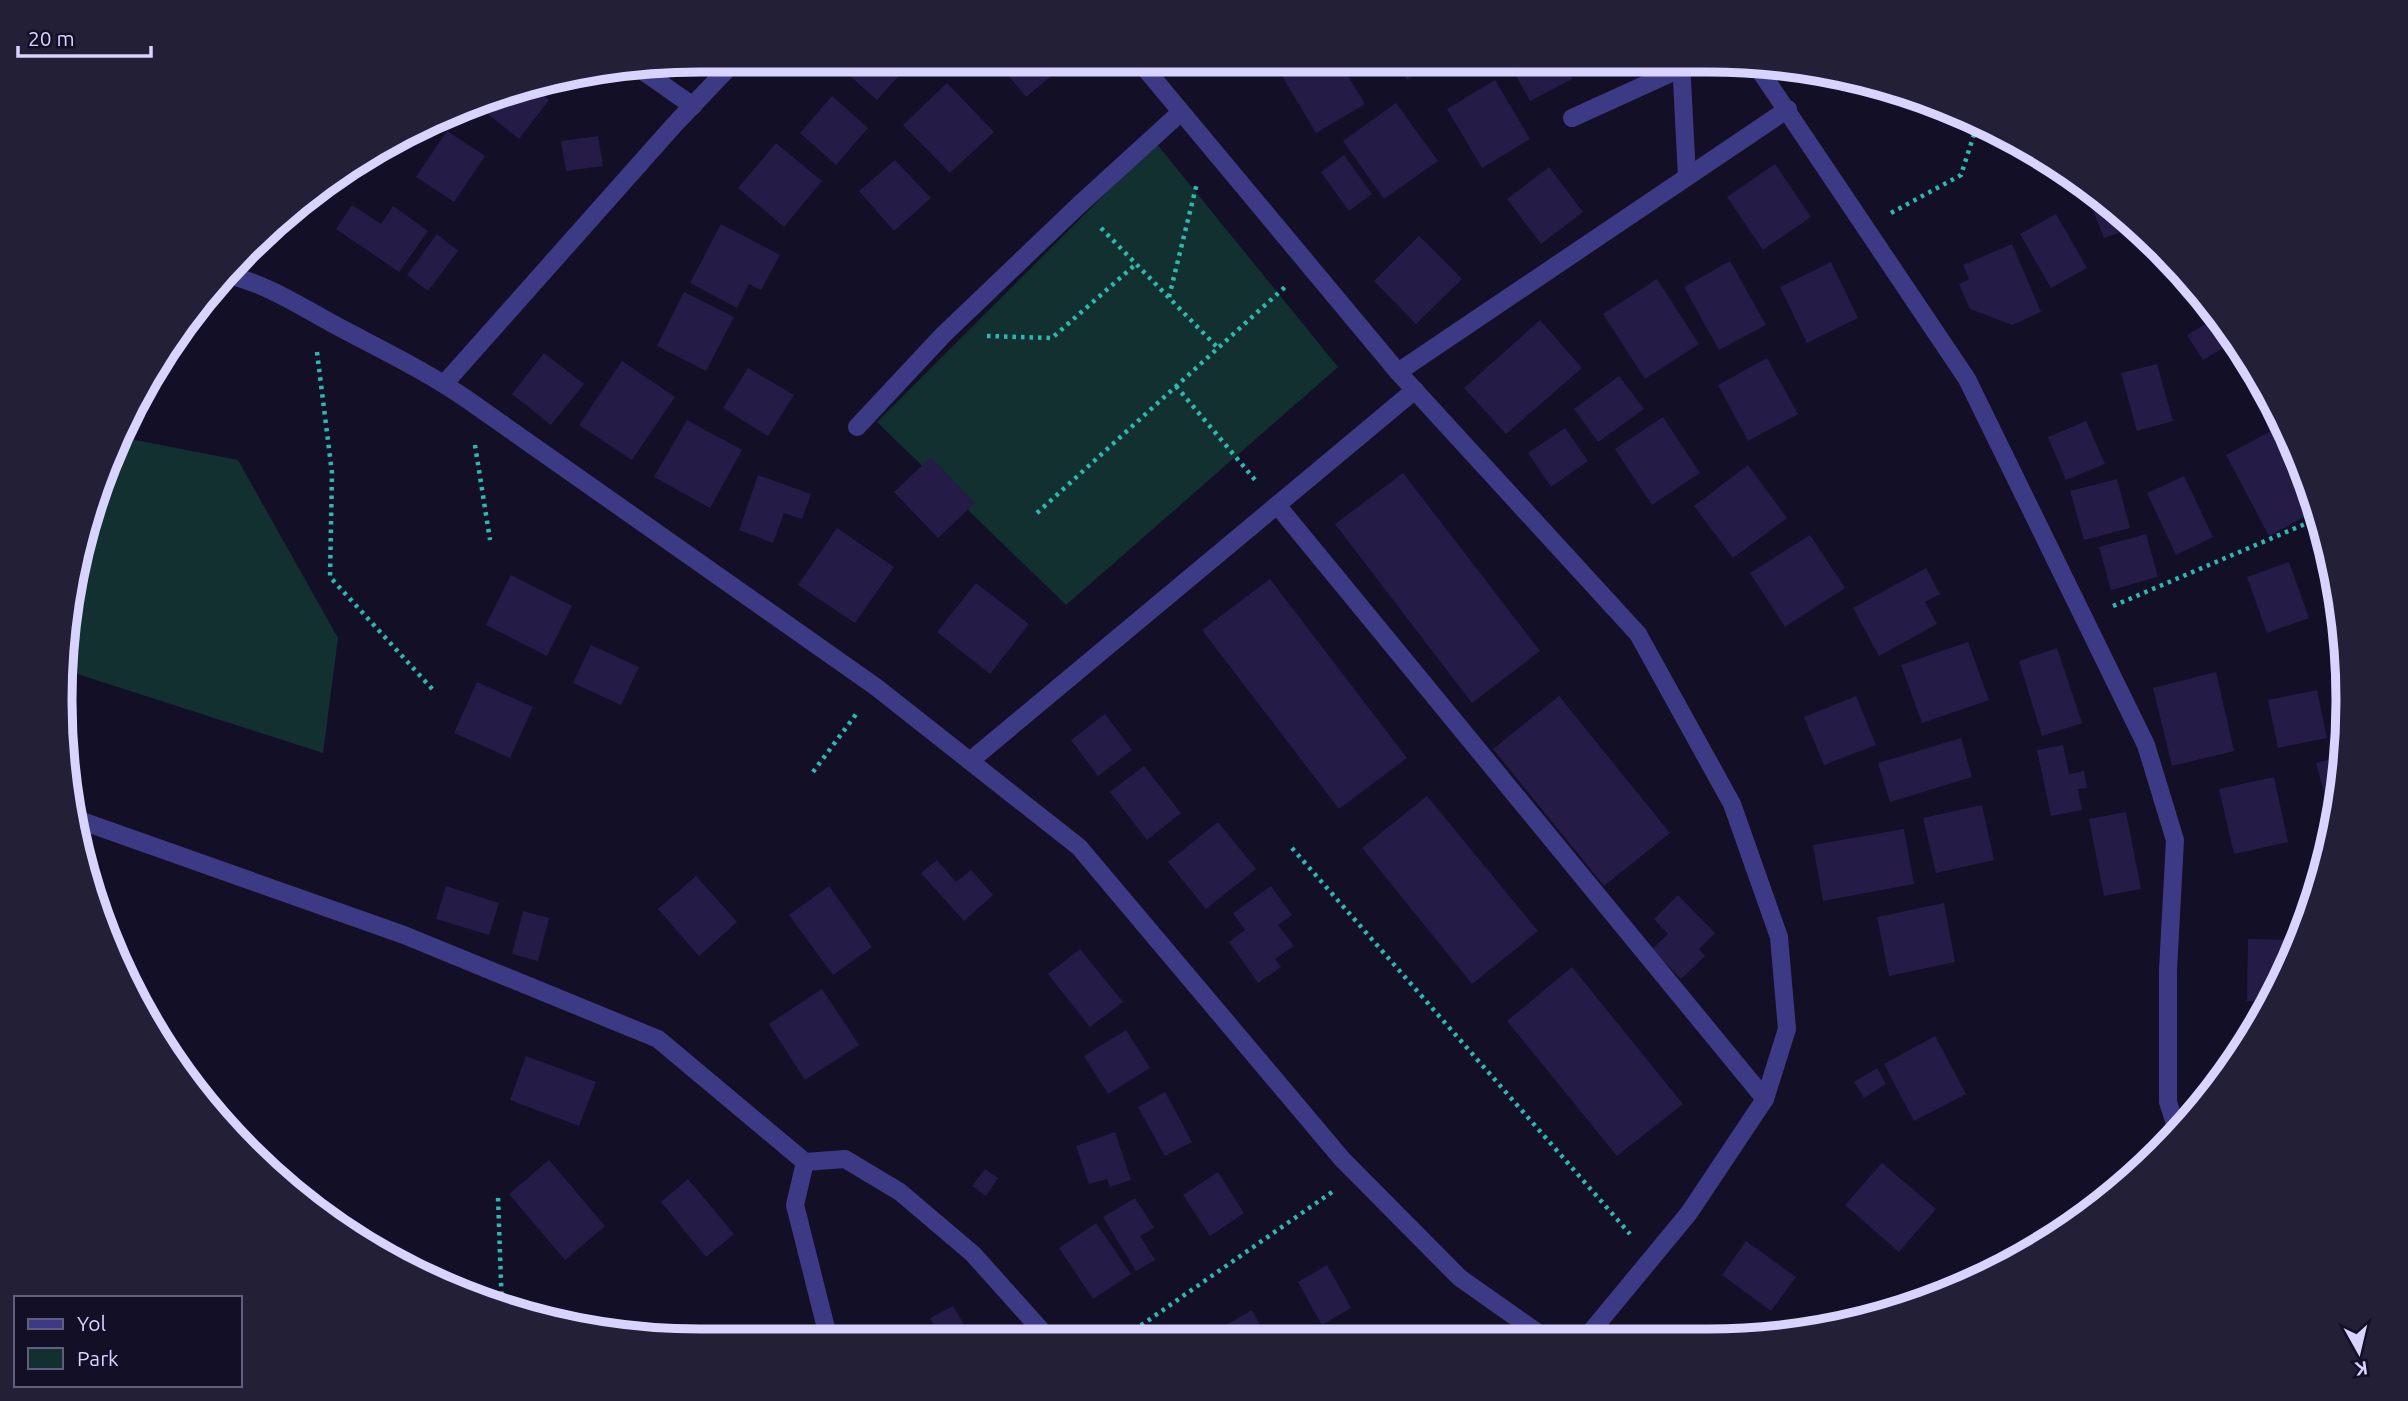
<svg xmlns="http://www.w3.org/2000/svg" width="2408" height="1401" viewBox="0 0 2408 1401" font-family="Ubuntu,sans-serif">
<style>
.green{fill:#12302f}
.building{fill:#241b47}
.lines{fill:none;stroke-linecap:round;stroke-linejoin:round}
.path{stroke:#2fb8b0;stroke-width:4.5;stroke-dasharray:3.5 5;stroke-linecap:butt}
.minor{stroke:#3d3a85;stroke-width:18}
.rim{fill:none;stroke:#d9d4ff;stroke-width:9}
</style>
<rect width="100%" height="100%" fill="#130f26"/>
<g class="green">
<polygon points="1156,143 1338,367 1066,605 877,422"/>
<polygon points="125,438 238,460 338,638 323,753 68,671 81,534"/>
</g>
<g class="building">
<polygon points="845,60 913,60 877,100 839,66"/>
<polygon points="996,60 1055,60 1061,68 1026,97"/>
<polygon points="1304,60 1338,60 1365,104 1316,133 1281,74"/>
<polygon points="1395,60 1440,60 1407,80"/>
<polygon points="1508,61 1562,61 1572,79 1530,101"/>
<polygon points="1495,80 1530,139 1482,168 1447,109"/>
<polygon points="947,83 994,132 950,173 903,125"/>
<polygon points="533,87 549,100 519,139 475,104 495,93"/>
<polygon points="832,96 868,128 836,165 800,133"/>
<polygon points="1396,103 1438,161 1384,199 1343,141"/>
<polygon points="447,131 485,156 454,202 416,177"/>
<polygon points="598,136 603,166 566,171 561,141"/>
<polygon points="776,143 822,181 784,227 738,188"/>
<polygon points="1344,155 1372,194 1349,211 1321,172"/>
<polygon points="895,160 931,198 894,231 859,191"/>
<polygon points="1775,164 1811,217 1763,250 1727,197"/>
<polygon points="2057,164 2063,167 2072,174 2061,178"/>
<polygon points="1549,167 1583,212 1541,244 1507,199"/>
<polygon points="2095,194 2136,227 2104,238 2088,197"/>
<polygon points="352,205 381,224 393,206 428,231 399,272 336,229"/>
<polygon points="2056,214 2087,268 2051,288 2020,234"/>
<polygon points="721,224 780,255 761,290 749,284 737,308 690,283"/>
<polygon points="437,234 458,251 428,291 407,275"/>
<polygon points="1419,236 1462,279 1416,324 1374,281"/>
<polygon points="2012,244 2041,312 2012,325 1970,309 1959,284 1969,279 1963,265"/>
<polygon points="1730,261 1766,325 1719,350 1684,287"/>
<polygon points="1831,262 1858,318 1807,343 1780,287"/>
<polygon points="1657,279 1699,344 1645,379 1603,314"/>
<polygon points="684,292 734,317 706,371 657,346"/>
<polygon points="1540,320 1582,368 1506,434 1464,388"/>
<polygon points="2209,322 2225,347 2203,360 2187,335"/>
<polygon points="544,353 584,384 551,425 512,394"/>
<polygon points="1767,358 1798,414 1748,441 1718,385"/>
<polygon points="622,361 675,397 632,460 579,425"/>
<polygon points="2157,364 2173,421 2137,431 2121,373"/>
<polygon points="748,368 794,395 768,436 723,408"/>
<polygon points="1619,376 1644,409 1598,442 1574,409"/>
<polygon points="1663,417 1700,473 1652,505 1615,449"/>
<polygon points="687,420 742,450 710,508 654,477"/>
<polygon points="2086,421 2105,464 2066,480 2048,437"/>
<polygon points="1565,428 1588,461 1551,487 1528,453"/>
<polygon points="2273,430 2315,511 2269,536 2226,455"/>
<polygon points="931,457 975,503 938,538 894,492"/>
<polygon points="1748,465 1787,518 1733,558 1694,506"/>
<polygon points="1403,473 1540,651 1472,703 1335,524"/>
<polygon points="758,475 811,494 802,519 784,513 773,543 739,530"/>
<polygon points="2184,476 2213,537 2176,555 2147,493"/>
<polygon points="2117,479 2130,528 2084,540 2070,491"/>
<polygon points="837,528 894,567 855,623 798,585"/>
<polygon points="2146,534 2158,577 2111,590 2099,547"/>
<polygon points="1810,535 1845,588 1785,627 1750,573"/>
<polygon points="2327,546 2336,575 2337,588 2323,547"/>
<polygon points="2289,562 2309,618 2267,633 2247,577"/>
<polygon points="1926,568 1940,594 1925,602 1937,624 1879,656 1853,608"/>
<polygon points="511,575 572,606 547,656 486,625"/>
<polygon points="1270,579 1407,758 1339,809 1202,630"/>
<polygon points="976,583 1029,624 990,674 937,632"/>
<polygon points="1968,642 1989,700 1922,723 1901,665"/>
<polygon points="591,645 639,667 621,705 573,683"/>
<polygon points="2057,648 2082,723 2042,736 2019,661"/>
<polygon points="2216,672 2234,751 2172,766 2153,688"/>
<polygon points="477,682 533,707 510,758 454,733"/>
<polygon points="2317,690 2327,738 2278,748 2268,700"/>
<polygon points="1559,696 1670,833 1604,886 1493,749"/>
<polygon points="1856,696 1876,745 1824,765 1804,717"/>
<polygon points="1105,714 1132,750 1098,776 1071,740"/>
<polygon points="1961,738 1972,777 1890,802 1878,763"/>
<polygon points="2063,745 2069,774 2084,771 2087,788 2078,789 2082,810 2051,816 2037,750"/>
<polygon points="2343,756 2337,820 2332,821 2316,763"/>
<polygon points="1144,766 1181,813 1147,840 1110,792"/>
<polygon points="2274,777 2288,842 2234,854 2219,789"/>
<polygon points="1427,796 1538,931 1472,984 1362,848"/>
<polygon points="1982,805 1994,860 1936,873 1923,818"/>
<polygon points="2126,812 2141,889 2104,896 2089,819"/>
<polygon points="1218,822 1256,869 1206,909 1168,862"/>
<polygon points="1904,829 1914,884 1823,901 1813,845"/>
<polygon points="937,860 956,882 971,870 993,895 964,921 921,873"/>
<polygon points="696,876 737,922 699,956 658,909"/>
<polygon points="446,886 499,903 489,935 436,919"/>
<polygon points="829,886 872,947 833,975 789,915"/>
<polygon points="1271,886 1292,915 1278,925 1294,946 1275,959 1281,967 1258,983 1229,942 1245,930 1233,913"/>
<polygon points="1678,895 1715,933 1699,949 1705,956 1681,979 1652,949 1668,934 1654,919"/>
<polygon points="1944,903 1955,962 1889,976 1877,917"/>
<polygon points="523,911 549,918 538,961 512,954"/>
<polygon points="2248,939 2299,940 2299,948 2270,1001 2247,1001"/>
<polygon points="1080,949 1123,1002 1090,1027 1048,974"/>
<polygon points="1572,967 1683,1104 1617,1156 1507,1021"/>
<polygon points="822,989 859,1045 805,1080 769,1024"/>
<polygon points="1126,1030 1150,1068 1108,1094 1084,1056"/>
<polygon points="1935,1036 1966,1094 1914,1121 1884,1064"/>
<polygon points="526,1056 596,1082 579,1126 510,1100"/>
<polygon points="1877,1068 1886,1084 1864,1098 1854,1082"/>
<polygon points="1165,1092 1192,1142 1165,1156 1138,1107"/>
<polygon points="1115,1132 1131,1180 1110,1187 1107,1179 1089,1184 1076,1146"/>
<polygon points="549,1160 605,1226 565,1260 509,1194"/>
<polygon points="1882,1163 1936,1209 1899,1252 1845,1205"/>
<polygon points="985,1169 998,1178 986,1196 972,1186"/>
<polygon points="1218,1172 1244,1213 1210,1236 1183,1195"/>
<polygon points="688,1179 734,1234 706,1257 661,1202"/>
<polygon points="1135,1198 1154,1228 1140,1236 1155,1260 1136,1271 1103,1217"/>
<polygon points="1096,1223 1131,1274 1093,1299 1059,1248"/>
<polygon points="1746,1241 1796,1277 1771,1311 1722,1275"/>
<polygon points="1327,1265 1351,1308 1322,1325 1298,1282"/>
<polygon points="953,1306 973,1340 943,1340 930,1318"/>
<polygon points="1252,1310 1268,1340 1234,1340 1226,1325"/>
<polygon points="1209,1327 1216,1340 1185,1340"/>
</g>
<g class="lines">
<g class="path">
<polyline points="1891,213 1961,175 1977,125"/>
<polyline points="1101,228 1218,348"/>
<polyline points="1169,297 1197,183"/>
<polyline points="987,336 1052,338 1136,264"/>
<polyline points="317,352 332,473 330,577 435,692"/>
<polyline points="1176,386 1256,481"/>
<polyline points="475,445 490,540"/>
<polyline points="1037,513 1285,287"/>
<polyline points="2113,606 2319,518"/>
<polyline points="813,772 857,713"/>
<polyline points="1292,848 1630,1234"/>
<polyline points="498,1198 502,1309"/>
<polyline points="1120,1340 1332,1192"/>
</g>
<g class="minor">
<polyline points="1138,60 1398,372 1638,634 1732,804 1779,937 1787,1029 1765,1099 1689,1213 1584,1340"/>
<polyline points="1681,61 1687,177"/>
<polyline points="1754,62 1967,379 2146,745 2175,840 2168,970 2168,1102 2178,1133"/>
<polyline points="640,69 693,106"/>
<polyline points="1572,118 1682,68"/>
<path d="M232,276c36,9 70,31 103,49 45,24 91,46 133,75l408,287 203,160 263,312 118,119 88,62"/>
<polyline points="1398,372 1788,109"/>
<polyline points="444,384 675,124 736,60"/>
<polyline points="857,427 943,335 1079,205 1181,112"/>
<polyline points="1277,505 1765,1099"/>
<polyline points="970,761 1415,390"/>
<polyline points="79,820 404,935 658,1039 805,1162 845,1159 900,1192 973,1254 1050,1340"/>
<polyline points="805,1162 795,1205 829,1340"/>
</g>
</g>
<path d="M0 0H2408V1401H0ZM700 72H1708A628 628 0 0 1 2336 700V701A628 628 0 0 1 1708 1329H700A628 628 0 0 1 72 701V700A628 628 0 0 1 700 72Z" fill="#231f37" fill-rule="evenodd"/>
<path class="rim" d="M700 72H1708A628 628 0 0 1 2336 700V701A628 628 0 0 1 1708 1329H700A628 628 0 0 1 72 701V700A628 628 0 0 1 700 72Z"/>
<rect x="14" y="1296" width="228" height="91" fill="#130f26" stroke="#625e7d" stroke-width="2"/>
<rect x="28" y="1319" width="35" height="10" fill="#3d3a85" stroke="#625e7d" stroke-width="2"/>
<text x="77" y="1331" font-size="21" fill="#d9d4ff">Yol</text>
<rect x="28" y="1348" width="35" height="21" fill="#12302f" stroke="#625e7d" stroke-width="2"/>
<text x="77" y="1366" font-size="21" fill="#d9d4ff">Park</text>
<g transform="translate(2359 1352) rotate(172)" stroke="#130f26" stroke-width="5" paint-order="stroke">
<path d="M0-5L12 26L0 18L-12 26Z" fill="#d9d4ff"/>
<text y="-10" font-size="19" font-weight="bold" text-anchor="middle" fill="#d9d4ff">K</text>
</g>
<path d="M18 46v10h133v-10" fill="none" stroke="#d9d4ff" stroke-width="3.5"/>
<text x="28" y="46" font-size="21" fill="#d9d4ff" stroke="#130f26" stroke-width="5" paint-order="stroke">20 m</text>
</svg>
